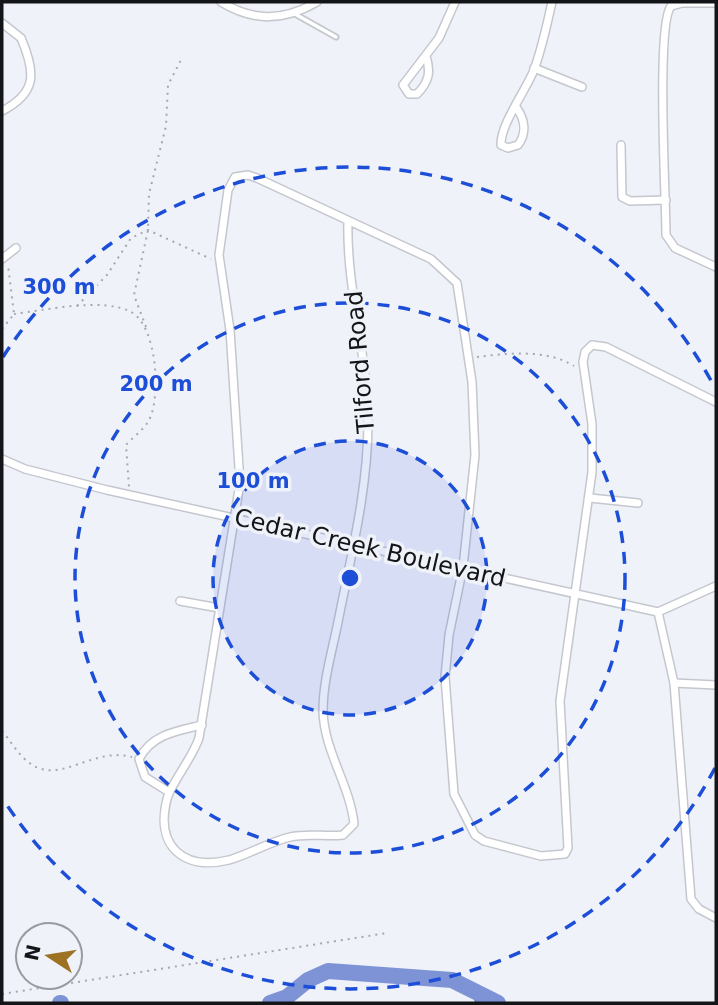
<svg xmlns="http://www.w3.org/2000/svg" width="718" height="1005" viewBox="0 0 718 1005" font-family="'DejaVu Sans',sans-serif">
<style>
.lines{fill:none;stroke-linecap:round;stroke-linejoin:round}
.stream{stroke:#5e6d9c;stroke-width:2.5}
.river{stroke:#7d93d5;stroke-width:16}
.lane-casing{stroke:#c5c7cf;stroke-width:7}
.street-casing{stroke:#c5c7cf;stroke-width:10}
.path{stroke:#a6a8ae;stroke-width:2;stroke-dasharray:2 5;stroke-linecap:butt}
.lane{stroke:#fff;stroke-width:3.5}
.street{stroke:#fff;stroke-width:7}
.ring{fill:none;stroke:#1d4ed8;stroke-width:3.5;stroke-dasharray:12 9}
.labels{text-anchor:middle;stroke-width:7;stroke-linejoin:round;paint-order:stroke}
.street-label{font-size:24px;fill:#141518;stroke:#eff2f9}
.centre{fill:#1d4ed8;stroke:#eff2f9;stroke-width:3.5}
.ring-label{font-size:21px;text-anchor:middle;font-weight:bold;fill:#1d4ed8;stroke:#eff2f9;stroke-width:7;stroke-linejoin:round;paint-order:stroke}
</style>
<rect width="100%" height="100%" fill="#eff2f9"/>
<g class="lines">
<polyline class="stream" points="470,989 477,1003"/>
<g class="river">
<polyline points="60,1003 61,1003"/>
<polyline points="270,1003 287,997 308,980 328,971 452,980 498,1003"/>
</g>
<g class="lane-casing">
<polyline id="lane" points="295,14 336,37"/>
</g>
<g class="street-casing">
<g id="street">
<path d="M221,2c33,20 63,19 96,0"/>
<path d="M716,3h-34l-11,3c-15,19 -5,193 -5,229l9,13 41,19"/>
<path d="M2,23l19,15c15,35 16,55 -19,73"/>
<path d="M426,56c5,16 3,26 -9,38h-8l-6,-9 36,-47 16,-36"/>
<polyline points="534,68 582,87"/>
<path d="M516,107c9,12 11,26 2,38l-10,3 -7,-3c-1,-20 25,-55 33,-75 8,-22 13,-45 18,-68"/>
<polyline points="621,145 622,197 630,201 666,200"/>
<path d="M348,221c-2,67 20,134 20,201 0,69 -18,138 -31,205 -6,28 -14,56 -14,84 1,40 27,74 31,113l-11,11c-17,2 -36,-2 -53,2 -21,5 -40,17 -61,23 -46,11 -74,-14 -62,-61 4,-16 25,-40 32,-61l41,-255 -10,-153 -11,-75 9,-65 7,-13 13,-2 9,3 174,81 26,24 15,99 3,73 -12,112 -14,68 -4,42 9,117 21,41 9,6 57,15 24,-2 3,-6 -8,-147 32,-229v-48l-9,-62 2,-10 7,-7 14,2 110,55"/>
<polyline points="2,259 16,248"/>
<polyline points="2,459 25,469 107,490 658,612"/>
<polyline points="590,498 638,503"/>
<polyline points="180,601 219,608"/>
<polyline points="658,612 674,683 691,899 699,909 716,918"/>
<polyline points="658,612 716,586"/>
<polyline points="674,683 716,685"/>
<path d="M169,792l-24,-15 -6,-18c13,-25 38,-28 63,-34"/>
</g>
</g>
<g class="path">
<polyline points="77,306 107,275 131,238 148,230 211,259"/>
<path d="M14,314c32,-4 89,-17 117,-2 26,13 31,87 17,110 -5,8 -16,16 -22,23l3,42"/>
<polyline points="146,327 134,295 148,230 149,194 166,126 168,85 181,60"/>
<polyline points="2,329 14,314 8,265"/>
<path d="M477,357c31,-4 70,-8 97,9"/>
<path d="M2,731c8,9 15,22 25,30 31,27 64,-15 105,-4"/>
<polyline points="2,994 387,933"/>
</g>
<use href="#lane" class="lane"/>
<use href="#street" class="street"/>
</g>
<circle cx="350" cy="578" r="137" fill="#1d4ed8" fill-opacity=".12"/>
<g class="ring">
<circle cx="350" cy="578" r="137"/>
<circle cx="350" cy="578" r="275"/>
<path d="M715 768A412 412 0 0 1 3 799M3 357A412 412 0 0 1 715 388"/>
</g>
<g class="labels">
<g class="street-label">
<text transform="translate(360 362) rotate(-95)" y="8">Tilford Road</text>
<text transform="translate(370 548) rotate(13)" y="8">Cedar Creek Boulevard</text>
</g>
</g>
<circle cx="350" cy="578" r="10" class="centre"/>
<g class="ring-label">
<text x="59" y="294">300 m</text>
<text x="156" y="391">200 m</text>
<text x="253" y="488">100 m</text>
</g>
<rect width="718" height="1005" fill="none" stroke="#141518" stroke-width="7"/>
<g transform="translate(49 956) rotate(282)"><circle r="33" fill="#eff2f9" stroke="#979a9f" stroke-width="2"/>
<path d="M0-5L12 26L0 18L-12 26Z" fill="#9e7223"/>
<text y="-10" font-size="19" font-weight="bold" text-anchor="middle" fill="#141518">N</text>
</g>
</svg>
